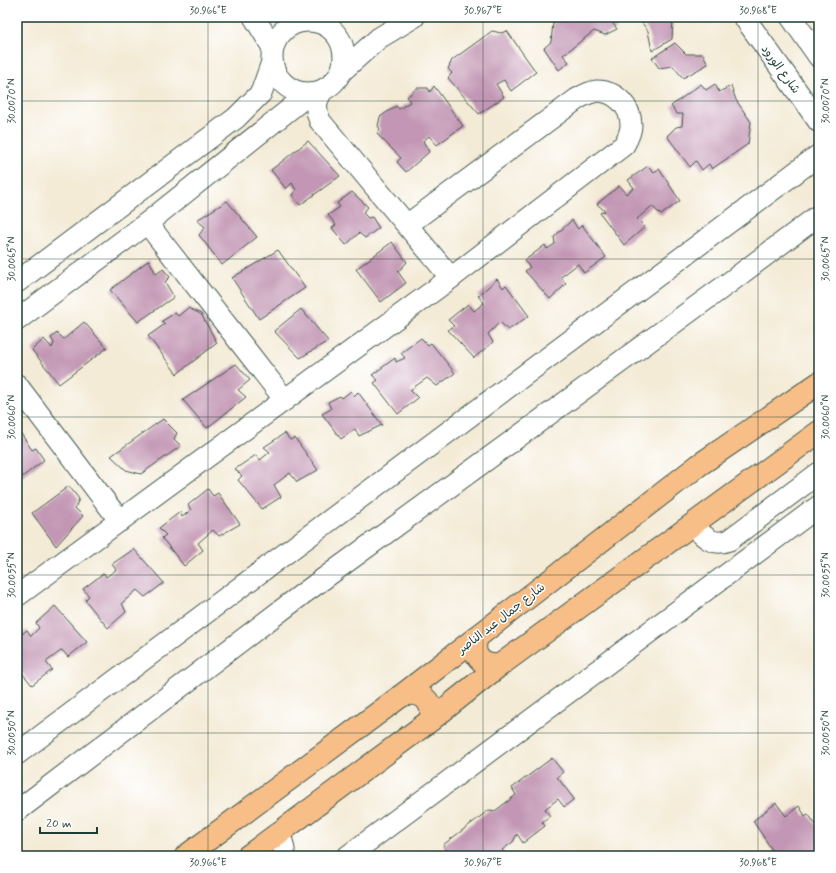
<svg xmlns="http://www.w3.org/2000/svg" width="836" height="873" viewBox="0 0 836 873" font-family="Mynerve,'Playpen Sans Arabic',sans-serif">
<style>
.building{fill:#c296b4}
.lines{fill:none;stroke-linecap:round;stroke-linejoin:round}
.minor-casing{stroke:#3f574c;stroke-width:23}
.major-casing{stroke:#3f574c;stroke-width:24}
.minor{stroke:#fff;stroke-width:21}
.major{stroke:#f7be88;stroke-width:22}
.ticks{fill:none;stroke:#1f3d34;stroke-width:1;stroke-opacity:0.45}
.labels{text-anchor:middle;stroke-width:3;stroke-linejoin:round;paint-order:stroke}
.street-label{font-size:12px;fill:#1f3d34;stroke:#fff}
.neatline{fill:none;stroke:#1f3d34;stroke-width:1.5}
.ticks-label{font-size:10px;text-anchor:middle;fill:#1f3d34}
</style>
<rect width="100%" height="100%" fill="#fff"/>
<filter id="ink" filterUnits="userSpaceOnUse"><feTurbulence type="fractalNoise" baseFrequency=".025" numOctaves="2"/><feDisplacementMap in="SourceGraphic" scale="8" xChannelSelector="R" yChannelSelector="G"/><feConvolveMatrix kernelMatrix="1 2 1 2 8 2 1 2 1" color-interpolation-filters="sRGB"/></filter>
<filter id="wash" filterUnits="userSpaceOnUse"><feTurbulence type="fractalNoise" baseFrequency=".012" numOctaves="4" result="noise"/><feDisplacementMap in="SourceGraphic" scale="16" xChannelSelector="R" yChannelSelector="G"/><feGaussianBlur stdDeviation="0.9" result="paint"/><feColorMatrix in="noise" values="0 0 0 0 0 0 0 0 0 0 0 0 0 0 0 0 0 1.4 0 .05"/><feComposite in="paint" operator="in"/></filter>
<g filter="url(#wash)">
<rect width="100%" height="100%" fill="#f4ebd7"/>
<g id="blocks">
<g class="building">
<polygon points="562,17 608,17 617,29 605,35 594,31 563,55 569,62 559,70 544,48 551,42 553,23"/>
<polygon points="645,17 673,17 672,39 652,51 648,31 640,20"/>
<polygon points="492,31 501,33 507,31 536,72 511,91 504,80 496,84 504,97 479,114 448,78 452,73 448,69 452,60"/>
<polygon points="675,43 686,54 703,54 708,64 683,78 673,66 659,68 652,58"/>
<polygon points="701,84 706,90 715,84 719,92 731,86 736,100 751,122 748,144 712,169 709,164 702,170 696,161 690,167 667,136 676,127 682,126 683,114 677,114 671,106"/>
<polygon points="434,86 463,126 437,145 429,136 423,141 429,152 406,172 397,162 401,158 377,134 380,129 378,126 380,117 396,106 399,109 410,102 407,97 417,88 428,88 430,92"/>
<polygon points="308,141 340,176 300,205 292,195 296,190 292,183 286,189 271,170"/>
<polygon points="648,166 654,172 659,169 680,201 661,215 652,206 637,219 645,227 624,245 600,213 605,211 597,204 619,186 626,194 634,188 628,180"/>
<polygon points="352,192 368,207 363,213 368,218 372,217 379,228 365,238 359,233 346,245 332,228 336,225 328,215 340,207 337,203"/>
<polygon points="227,201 257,237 222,265 199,235 205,227 197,220"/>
<polygon points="572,220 578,229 582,225 606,257 584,273 578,264 561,277 566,284 550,299 525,271 530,267 524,261 545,245 547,249 555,244 554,237"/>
<polygon points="392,242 407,262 398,272 406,283 381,302 356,269"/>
<polygon points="278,250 305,288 259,319 232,278"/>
<polygon points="149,260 156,274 163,269 170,277 165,282 174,297 138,322 110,290"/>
<polygon points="497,279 503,288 506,285 529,316 508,330 500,322 488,334 493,342 474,358 448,330 454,326 448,320 468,304 474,311 484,303 478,296"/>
<polygon points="188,308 201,314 217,343 177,374 148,336 165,324 162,321 175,313 178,316"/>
<polygon points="301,309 328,341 300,358 274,331"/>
<polygon points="84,322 107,348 59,384 32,350 44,339 52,348 54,343 51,338 57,333 64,339"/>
<polygon points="421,338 428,345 431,343 455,373 437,386 427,378 410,390 418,398 398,414 374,383 378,380 372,375 395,358 396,362 405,358 401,353"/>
<polygon points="236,364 250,380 238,390 246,397 207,428 183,400"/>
<polygon points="351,391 354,396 358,392 382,425 359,436 355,429 341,439 322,414 331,409 328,402 340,396 342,398"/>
<polygon points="163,419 177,433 174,439 181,446 141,474 126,470 111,456"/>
<polygon points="20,432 32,450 36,448 44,460 17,481 17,433"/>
<polygon points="285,433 290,440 295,438 318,470 297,482 290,473 274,485 281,497 262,509 238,480 242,476 235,469 256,455 260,460 270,452 264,447"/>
<polygon points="69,486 79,499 75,508 83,516 56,546 32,513"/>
<polygon points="208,489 213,496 218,493 240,524 219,536 213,530 198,543 203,550 184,566 162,538 166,535 159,528 180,512 182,517 191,510 188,505"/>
<polygon points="134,549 164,583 145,597 137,590 122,603 126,612 108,628 85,600 89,596 83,589 104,573 106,577 116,570 112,564"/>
<polygon points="55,606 87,642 68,657 62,650 46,662 52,670 32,685 17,667 17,638 27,630 31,636 39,628 36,623"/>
<polygon points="552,758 563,772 557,777 574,799 564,807 558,799 545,809 550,816 542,822 545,826 523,843 517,834 513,842 502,850 506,855 499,855 499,856 451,856 443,845 489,810 495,811 516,795 512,788"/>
<polygon points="776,803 786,816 799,806 805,816 808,814 819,829 819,856 776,856 753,821"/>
</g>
</g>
</g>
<g filter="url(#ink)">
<use href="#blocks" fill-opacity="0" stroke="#3f574c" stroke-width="1"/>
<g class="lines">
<g class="minor-casing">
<g id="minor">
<polyline points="254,17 273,48"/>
<polyline points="744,17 819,122"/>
<polyline points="791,17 819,57"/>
<circle cx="308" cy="57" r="36"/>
<polyline points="342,71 379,38 414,17"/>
<path d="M323,90c-8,11 -8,18 -3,31l131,157"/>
<polyline points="147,223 285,400"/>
<polyline points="17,282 236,118 261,93 272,62"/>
<polyline points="17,320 147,223 310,93"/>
<polyline points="17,385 120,521"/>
<path d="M692,525c12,11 20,22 37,15l90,-67"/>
<path d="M17,596l434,-318 173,-133c4,-7 7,-13 7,-20 0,-18 -15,-34 -34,-34 -7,1 -13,4 -20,8l-170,126"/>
<polyline points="17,754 819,155"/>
<polyline points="17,811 304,593 730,282 819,215"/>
<path d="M278,833c4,8 7,14 6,23"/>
<polyline points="348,856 819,506"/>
</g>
</g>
<g class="major-casing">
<g id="major">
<path d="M477,637c-6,18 4,30 23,28"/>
<path d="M401,696c18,-7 33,3 30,24"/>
<polyline points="186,856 401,696 699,465 819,383"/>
<polyline points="248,856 431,720 500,665 819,432"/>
</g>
</g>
<use href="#minor" class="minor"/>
<use href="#major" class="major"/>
</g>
</g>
<path class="ticks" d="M208,17v839M483,17v839M758,17v839M17,101h802M17,259h802M17,417h802M17,575h802M17,733h802"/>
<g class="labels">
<g class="street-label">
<text transform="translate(781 69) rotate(54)" y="4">شارع الورود</text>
<text transform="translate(501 618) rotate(-38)" y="4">شارع جمال عبد الناصر</text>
</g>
</g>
<rect width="836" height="873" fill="none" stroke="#fff" stroke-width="44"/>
<path d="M40 827v6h57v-6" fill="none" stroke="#1f3d34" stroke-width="2"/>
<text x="46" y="827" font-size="12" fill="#1f3d34" stroke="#ffffff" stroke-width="3" paint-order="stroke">20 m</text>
<rect x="22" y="22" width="792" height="829" class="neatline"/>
<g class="ticks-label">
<text x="208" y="14">30.966°E</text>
<text x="483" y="14">30.967°E</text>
<text x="758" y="14">30.968°E</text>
<text transform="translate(11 101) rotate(-90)" y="4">30.0070°N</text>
<text transform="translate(825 101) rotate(-90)" y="4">30.0070°N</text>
<text transform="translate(11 259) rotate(-90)" y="4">30.0065°N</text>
<text transform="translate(825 259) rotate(-90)" y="4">30.0065°N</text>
<text transform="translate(11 417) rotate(-90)" y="4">30.0060°N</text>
<text transform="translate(825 417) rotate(-90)" y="4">30.0060°N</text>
<text transform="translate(11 575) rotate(-90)" y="4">30.0055°N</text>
<text transform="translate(825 575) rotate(-90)" y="4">30.0055°N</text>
<text transform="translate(11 733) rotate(-90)" y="4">30.0050°N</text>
<text transform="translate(825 733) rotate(-90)" y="4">30.0050°N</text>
<text x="208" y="866">30.966°E</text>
<text x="483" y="866">30.967°E</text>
<text x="758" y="866">30.968°E</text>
</g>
</svg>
